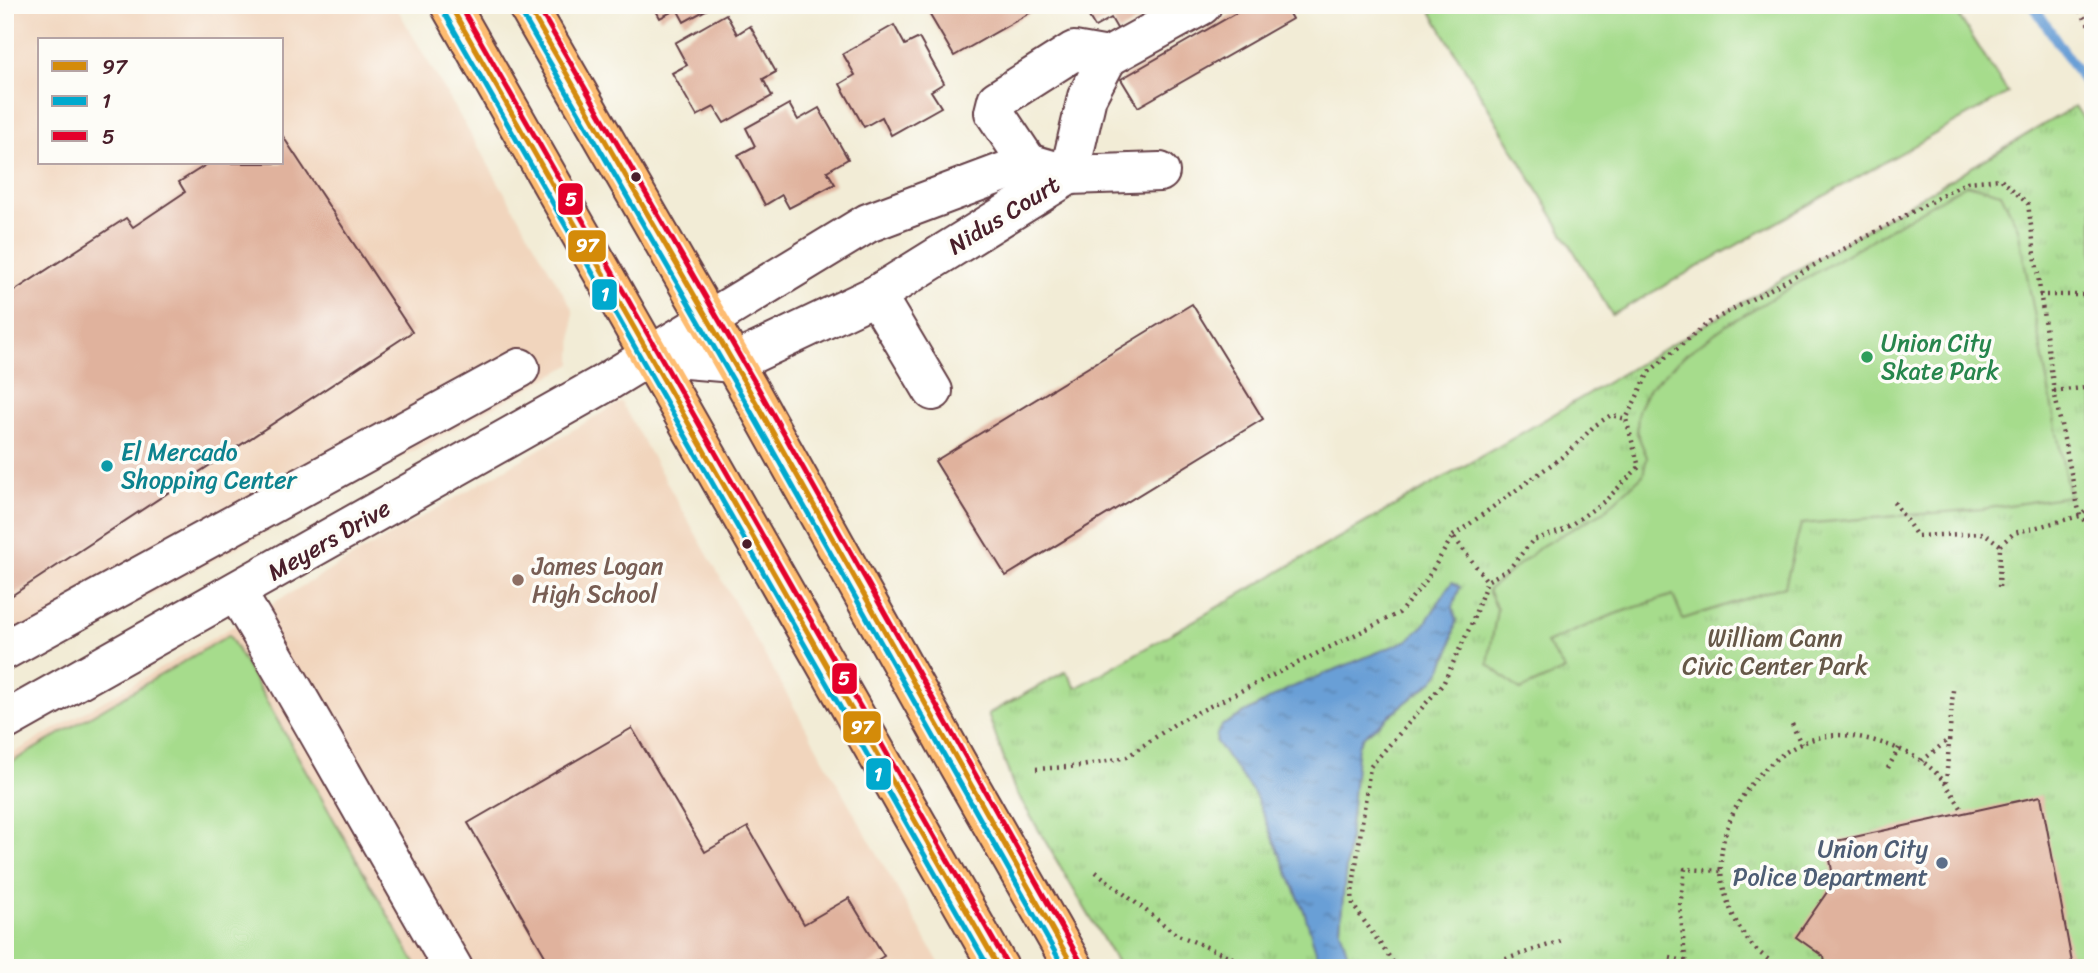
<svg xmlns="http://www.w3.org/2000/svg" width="2098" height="973" viewBox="0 0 2098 973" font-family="Sriracha,sans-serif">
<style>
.built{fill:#f1d5bd;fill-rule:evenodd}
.grass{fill:url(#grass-tufts);stroke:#787e5c;stroke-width:2}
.garden{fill:#a6dc8c;stroke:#787e5c;stroke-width:2}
.water{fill:url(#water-ripples);stroke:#5a5f80;stroke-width:2}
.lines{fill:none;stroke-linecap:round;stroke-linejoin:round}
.stream{stroke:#699fd6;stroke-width:10}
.building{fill:#e0b29d}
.minor-casing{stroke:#633e45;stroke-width:42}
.major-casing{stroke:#633e45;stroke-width:42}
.path{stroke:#633e45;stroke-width:4.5;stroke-dasharray:2 5;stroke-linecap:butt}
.minor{stroke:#fff;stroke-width:38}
.major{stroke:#febc70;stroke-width:38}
.bus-1-casing{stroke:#fdfcf7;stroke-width:10}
.bus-2-casing{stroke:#fdfcf7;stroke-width:10}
.bus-3-casing{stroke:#fdfcf7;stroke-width:10}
.bus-1{stroke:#d48b09;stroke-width:5}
.bus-2{stroke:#00a9ce;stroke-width:5}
.bus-3{stroke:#e4002b;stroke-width:5}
.bus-dot{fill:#4a1f2b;stroke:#fdfcf7;stroke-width:2.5}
.leisure-dot{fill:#2e9e5b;stroke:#fdfcf7;stroke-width:2.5}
.culture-dot{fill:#0f9aa8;stroke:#fdfcf7;stroke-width:2.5}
.education-dot{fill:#8d6e63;stroke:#fdfcf7;stroke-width:2.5}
.service-dot{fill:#5c6f8a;stroke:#fdfcf7;stroke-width:2.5}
.labels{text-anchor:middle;stroke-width:7;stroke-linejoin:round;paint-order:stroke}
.street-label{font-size:24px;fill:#4a1f2b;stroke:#fdfcf7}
.leisure-label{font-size:24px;fill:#27864d;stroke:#fdfcf7;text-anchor:start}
.culture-label{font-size:24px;fill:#0d838f;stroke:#fdfcf7;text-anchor:start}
.education-label{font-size:24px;fill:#785e54;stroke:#fdfcf7;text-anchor:start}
.park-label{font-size:24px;fill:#665848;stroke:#fdfcf7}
.service-label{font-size:24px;fill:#4e5e75;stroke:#fdfcf7;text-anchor:end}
.line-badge{stroke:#fdfcf7;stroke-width:2.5}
.badge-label{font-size:19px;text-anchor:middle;font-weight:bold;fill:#fff}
</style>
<defs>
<pattern id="grass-tufts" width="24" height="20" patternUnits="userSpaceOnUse" patternTransform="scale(1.75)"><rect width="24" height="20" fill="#a6dc8c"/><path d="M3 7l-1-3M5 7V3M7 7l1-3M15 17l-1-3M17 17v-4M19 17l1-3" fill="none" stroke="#90bc79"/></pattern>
<pattern id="water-ripples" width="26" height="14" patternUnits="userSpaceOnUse" patternTransform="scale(1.75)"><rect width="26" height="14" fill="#699fd6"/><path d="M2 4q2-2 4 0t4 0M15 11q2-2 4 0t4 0" fill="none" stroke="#5881ae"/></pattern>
</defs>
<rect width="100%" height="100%" fill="#fdfcf7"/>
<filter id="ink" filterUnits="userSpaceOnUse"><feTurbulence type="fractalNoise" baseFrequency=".0143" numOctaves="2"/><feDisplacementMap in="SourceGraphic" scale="14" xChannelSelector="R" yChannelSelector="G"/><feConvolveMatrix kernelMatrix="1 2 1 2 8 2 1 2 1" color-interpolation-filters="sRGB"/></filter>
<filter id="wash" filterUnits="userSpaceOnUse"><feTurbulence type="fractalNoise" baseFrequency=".00686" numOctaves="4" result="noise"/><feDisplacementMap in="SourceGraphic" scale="28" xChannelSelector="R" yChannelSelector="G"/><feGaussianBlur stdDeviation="1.57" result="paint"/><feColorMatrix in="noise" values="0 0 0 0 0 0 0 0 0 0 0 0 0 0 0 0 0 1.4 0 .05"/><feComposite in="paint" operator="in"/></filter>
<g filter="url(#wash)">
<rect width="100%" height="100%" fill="#f2ecd6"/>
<g class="built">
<path d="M5,5h390l178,305 -1,54 -567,310zM40,40h242v123h-242z"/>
<polygon points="621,402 942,968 5,968 5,758"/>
</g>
<polygon class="grass" points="2075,106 2093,133 2093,968 1120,968 1014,788 988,714 1066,671 1076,688 1515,437"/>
<g class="garden">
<polygon points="1427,5 1952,5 2008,93 1612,315"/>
<polygon points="1966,184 2001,193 2018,228 2069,496 1982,509 1801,524 1785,586 1683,619 1673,595 1615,614 1546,643 1565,670 1520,690 1488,664 1497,609 1488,590 1543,545 1603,512 1643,475 1647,457 1637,433 1638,410 1649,388 1686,354 1725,326"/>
<polygon points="229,635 418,968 5,968 5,766"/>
</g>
<polygon class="water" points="1452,582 1460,587 1453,607 1456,620 1450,650 1442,668 1434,680 1363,737 1358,746 1340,929 1352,968 1321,968 1304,911 1255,795 1216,742 1217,734 1221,726 1290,688 1408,640 1424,625"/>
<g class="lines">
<polyline class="stream" points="2033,5 2093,95"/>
</g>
<g id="blocks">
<g class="building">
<polygon points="653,5 715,5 684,22 677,9 660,18"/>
<polygon points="924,5 1032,5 1035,10 954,56"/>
<polygon points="1082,5 1167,5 1119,32 1111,18 1095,27"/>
<polygon points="1250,5 1284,5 1292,19 1138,107 1121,79"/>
<polygon points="1292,5 1307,5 1295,12"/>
<polygon points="726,14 737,34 750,26 776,72 763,79 772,96 724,123 714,107 697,116 672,73 687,65 675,43"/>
<polygon points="894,25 905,45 919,38 944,83 931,91 941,107 891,135 882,117 864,127 840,84 855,75 843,54"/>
<polygon points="789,104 798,120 819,108 848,159 827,171 835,184 789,208 782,195 765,205 738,155 755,146 746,128"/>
<polygon points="282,135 412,332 5,600 5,297 126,218 133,227 185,192 179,182 209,163 282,163"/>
<polygon points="1192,304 1263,419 1006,576 935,461"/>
<polygon points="632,728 705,852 748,827 804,924 849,898 884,956 864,968 552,968 468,823"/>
<polygon points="2041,796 2073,968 1826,968 1824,957 1796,937 1834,882 1827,843"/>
</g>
</g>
</g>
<g filter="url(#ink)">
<use href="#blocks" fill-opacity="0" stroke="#633e45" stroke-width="2"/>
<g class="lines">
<g class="minor-casing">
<g id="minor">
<polyline points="1108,57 1202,5"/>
<polyline points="1028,163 994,112 997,100 1074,51 1108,57 1087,97 1069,175"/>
<polyline points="876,295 933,391"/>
<polyline points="651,356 733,363 876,295 1069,175"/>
<path d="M236,592c75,124 144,251 217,376"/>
<polyline points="5,650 520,368"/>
<polyline points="5,721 605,383 868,223 1028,163 1069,175 1160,172"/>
</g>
</g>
<g class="major-casing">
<g id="major">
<polyline points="450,5 999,968"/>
<polyline points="527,5 749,390 957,763 1074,968"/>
</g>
</g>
<g class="path">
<polyline points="2076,5 2093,31"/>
<polyline points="2039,295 2093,295"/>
<polyline points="2054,391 2093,387"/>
<polyline points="1894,502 1917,536 1984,533 2000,545 1999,590"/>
<polyline points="1453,536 1570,451 1594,426 1611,415 1626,419"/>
<polyline points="2000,545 2014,533 2080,516 2093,505"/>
<polyline points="1792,724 1801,744"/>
<polyline points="1922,761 1949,739"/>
<polyline points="1888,768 1899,748"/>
<polyline points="1036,769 1082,766 1127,757 1176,723 1399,613 1425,582 1453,536 1487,581 1509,569 1533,540 1562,531 1605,501 1639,467 1626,419 1649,372 1708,323 1967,182 2001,179 2028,204 2054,391 2080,516 2093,530"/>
<polyline points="1946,783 1953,690"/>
<polyline points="1096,872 1176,934 1256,968"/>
<polyline points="1670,958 1685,961"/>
<polyline points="1397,968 1353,905 1352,893 1370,767 1443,684 1471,625 1487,581"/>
<polyline points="1479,968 1564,940"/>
<polyline points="1686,968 1680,906 1685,869 1721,871"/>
<path d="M1779,968c-9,-8 -21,-15 -28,-24 -18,-21 -32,-57 -30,-84 2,-55 51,-116 106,-124 19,-3 40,2 58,8 18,6 36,14 50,28 12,11 19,25 28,39"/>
</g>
<use href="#minor" class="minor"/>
<use href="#major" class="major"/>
<g class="bus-1-casing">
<g id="bus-1">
<polyline points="450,5 999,968"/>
<polyline points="527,5 749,390 1074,968"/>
</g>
</g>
<g class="bus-2-casing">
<g id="bus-2">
<polyline points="442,9 989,968"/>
<polyline points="519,9 741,394 1064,968"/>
</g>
</g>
<g class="bus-3-casing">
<g id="bus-3">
<polyline points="460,5 1007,964"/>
<polyline points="537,5 757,386 1082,964"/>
</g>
</g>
<use href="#bus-1" class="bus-1"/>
<use href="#bus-2" class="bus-2"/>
<use href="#bus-3" class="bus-3"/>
</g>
</g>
<g class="bus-dot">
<circle cx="636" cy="177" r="6"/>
<circle cx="747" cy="544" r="6"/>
</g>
<circle class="leisure-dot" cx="1867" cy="357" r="7"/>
<circle class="culture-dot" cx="107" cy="466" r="7"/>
<circle class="education-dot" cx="518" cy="580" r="7"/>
<circle class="service-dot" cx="1942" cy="863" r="7"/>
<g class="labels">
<g class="street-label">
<text transform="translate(1004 215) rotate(-32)" y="8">Nidus Court</text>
<text transform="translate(329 540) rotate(-30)" y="8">Meyers Drive</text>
</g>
<g class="leisure-label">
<text x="1881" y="351">Union City<tspan x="1881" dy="28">Skate Park</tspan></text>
</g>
<g class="culture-label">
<text x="121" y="460">El Mercado<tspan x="121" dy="28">Shopping Center</tspan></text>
</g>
<g class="education-label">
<text x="532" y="574">James Logan<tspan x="532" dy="28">High School</tspan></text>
</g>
<g class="park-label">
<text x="1775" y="646">William Cann<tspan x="1775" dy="28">Civic Center Park</tspan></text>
</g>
<g class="service-label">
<text x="1928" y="857">Union City<tspan x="1928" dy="28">Police Department</tspan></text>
</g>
</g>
<g class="line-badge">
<rect x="557" y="182" width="27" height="34" rx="7" fill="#e4002b"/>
<rect x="567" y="229" width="40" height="34" rx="7" fill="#d48b09"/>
<rect x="591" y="278" width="27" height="33" rx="7" fill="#00a9ce"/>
<rect x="831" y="662" width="27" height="33" rx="7" fill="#e4002b"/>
<rect x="842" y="710" width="40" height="34" rx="7" fill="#d48b09"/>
<rect x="865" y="757" width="27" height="34" rx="7" fill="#00a9ce"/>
</g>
<g class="badge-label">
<text x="571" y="206">5</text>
<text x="587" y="252">97</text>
<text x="605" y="301">1</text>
<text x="844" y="685">5</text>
<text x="862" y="734">97</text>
<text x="878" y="781">1</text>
</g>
<rect width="2098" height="973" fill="none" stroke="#fdfcf7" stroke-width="28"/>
<rect x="38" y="38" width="245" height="126" fill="#fdfcf7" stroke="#b5a4a5" stroke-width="2"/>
<rect x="52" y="61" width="35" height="10" fill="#d48b09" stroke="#b5a4a5" stroke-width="2"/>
<text x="102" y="74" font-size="21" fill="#4a1f2b">97</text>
<rect x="52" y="96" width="35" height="10" fill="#00a9ce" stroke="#b5a4a5" stroke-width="2"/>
<text x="102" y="108" font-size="21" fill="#4a1f2b">1</text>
<rect x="52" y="131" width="35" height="10" fill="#e4002b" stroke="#b5a4a5" stroke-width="2"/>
<text x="102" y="144" font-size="21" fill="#4a1f2b">5</text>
</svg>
